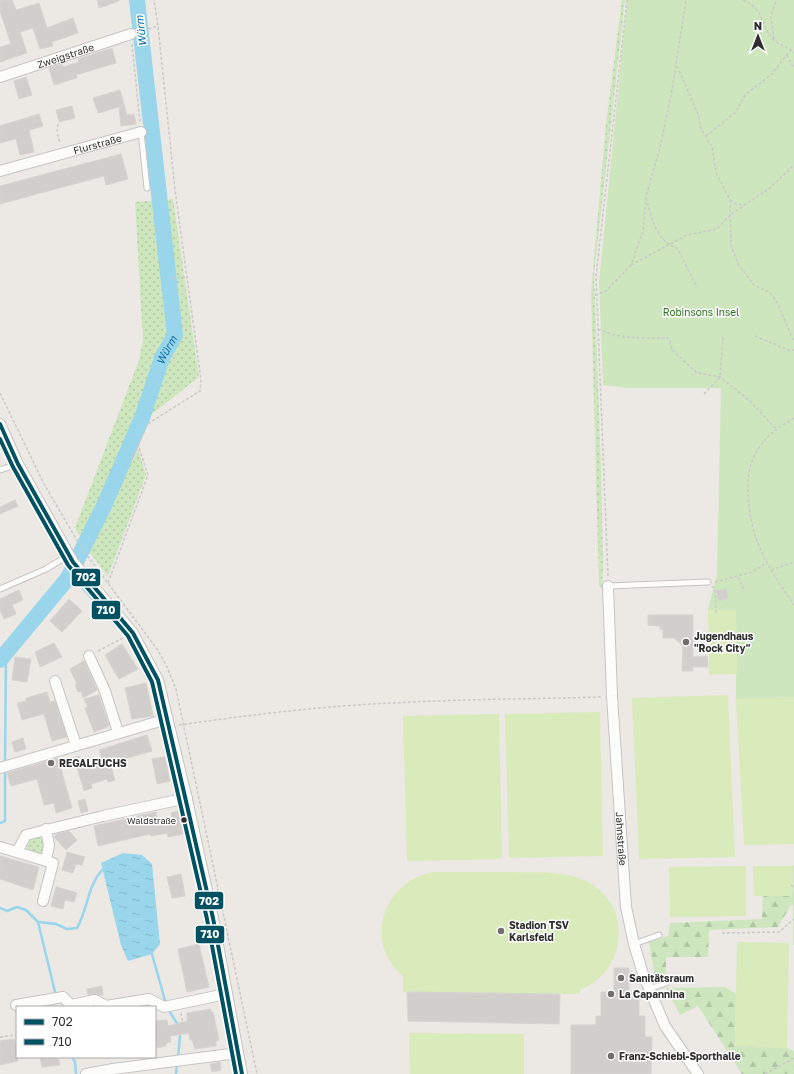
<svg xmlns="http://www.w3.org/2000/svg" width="794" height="1074" viewBox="0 0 794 1074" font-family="'Golos Text',sans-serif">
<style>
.grass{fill:url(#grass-dots)}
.forest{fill:url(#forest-firs)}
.park{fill:#cee6be}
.pitch{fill:#d9eabb}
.water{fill:url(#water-ripples)}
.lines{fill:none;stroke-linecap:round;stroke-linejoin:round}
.stream{stroke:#99d6ec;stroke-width:2.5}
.river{stroke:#99d6ec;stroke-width:16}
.building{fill:#d1cecb;stroke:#d7d4d0}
.service-casing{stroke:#c5c4c5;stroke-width:7}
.minor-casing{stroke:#c5c4c5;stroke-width:12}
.path{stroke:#c9c9c8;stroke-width:1.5;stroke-dasharray:3 2;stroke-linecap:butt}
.service{stroke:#fcfcfb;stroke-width:5}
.minor{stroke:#fcfcfb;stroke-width:10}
.bus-1-casing{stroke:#fff;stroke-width:7}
.bus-2-casing{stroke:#fff;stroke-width:7}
.bus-1{stroke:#005262;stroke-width:4}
.bus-2{stroke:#005262;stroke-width:4}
.poi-dot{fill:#706f6e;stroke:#fff;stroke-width:1.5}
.bus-dot{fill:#2e2e2e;stroke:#fff;stroke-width:1.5}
.labels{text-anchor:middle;stroke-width:3;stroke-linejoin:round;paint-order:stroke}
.bus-label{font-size:9px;fill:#2e2e2e;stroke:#fff;text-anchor:end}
.street-label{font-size:10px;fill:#2e2e2e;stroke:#fff}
.park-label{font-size:10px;fill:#2c6e1b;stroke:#fff}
.poi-label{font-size:10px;font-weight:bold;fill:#2e2e2e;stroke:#fff;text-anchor:start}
.water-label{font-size:11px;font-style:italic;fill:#0d6fa3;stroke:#fff}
.line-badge{stroke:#fff;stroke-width:1.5}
.badge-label{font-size:11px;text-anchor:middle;font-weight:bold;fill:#fff}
</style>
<defs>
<pattern id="grass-dots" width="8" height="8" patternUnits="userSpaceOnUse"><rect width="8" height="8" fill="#cee6be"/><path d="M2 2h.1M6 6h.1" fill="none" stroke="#b1c6a4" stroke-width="1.8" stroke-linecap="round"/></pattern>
<pattern id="forest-firs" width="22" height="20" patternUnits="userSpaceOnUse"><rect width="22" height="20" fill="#cee6be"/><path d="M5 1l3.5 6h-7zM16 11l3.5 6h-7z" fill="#b1c6a4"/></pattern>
<pattern id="water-ripples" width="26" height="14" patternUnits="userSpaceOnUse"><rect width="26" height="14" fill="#99d6ec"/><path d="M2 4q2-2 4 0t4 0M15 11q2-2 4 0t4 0" fill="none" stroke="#84b8cb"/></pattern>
</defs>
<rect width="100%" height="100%" fill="#ece8e4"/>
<g class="grass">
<polygon points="622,0 625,0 594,274 601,470 603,568 602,590 599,585 591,293 606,124"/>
<polygon points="173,199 199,377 152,414 145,424 130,460 133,461 138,449 146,475 108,576 90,553 75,528 139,360 143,340 135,202"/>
<polygon points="42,835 45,838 45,850 39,854 30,851 26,846 28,839"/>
</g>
<g class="forest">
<polygon points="794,864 794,905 791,905 778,927 709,930 708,957 666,957 666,983 656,983 649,942 668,936 670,923 762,919 763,896 792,896"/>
<polygon points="725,987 736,994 735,1046 787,1048 794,1051 794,1074 742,1074 698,1006 680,1015 666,988"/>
</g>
<g class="park">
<polygon points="627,0 794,0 794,697 736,699 736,610 708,610 717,575 721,388 628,388 603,385 599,282"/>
<polygon points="794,864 794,945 793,945 793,866"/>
</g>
<g class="pitch">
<polygon points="708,610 736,610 737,674 709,675"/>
<polygon points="728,695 735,857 639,859 632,698"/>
<polygon points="794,697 794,844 744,845 736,699"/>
<polygon points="600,712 603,856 509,858 505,714"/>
<polygon points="499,714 502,859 407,861 403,716"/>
<polygon points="746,866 746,916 670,917 669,867"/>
<polygon points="753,866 793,866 792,896 754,896"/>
<path d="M434,872c26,0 51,0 76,0 37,1 77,-4 100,30 8,12 10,27 8,41 -3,21 -18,39 -38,47v4l-177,-2v-16c-41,-34 -19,-96 31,-104z"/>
<polygon points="737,942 789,943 787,1048 735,1046"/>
<polygon points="409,1033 524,1034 524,1074 410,1074"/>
</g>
<polygon class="water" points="123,853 142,855 152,864 160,944 152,954 128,961 121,945 101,863"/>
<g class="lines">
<g class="stream">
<polyline points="71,570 74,574"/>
<polyline points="80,585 118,628"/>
<polyline points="127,638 155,693 158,702"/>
<polyline points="164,727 178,787"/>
<polyline points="5,764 6,654"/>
<polyline points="0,823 5,821 5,769"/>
<polyline points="0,908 7,911 17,907 26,910 38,922 56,996"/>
<path d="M39,922l17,2 11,5 10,-1c11,-19 10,-41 25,-58"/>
<polyline points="152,954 166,1004"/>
<polyline points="168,1009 178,1025"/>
<polyline points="72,1057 75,1062 76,1074"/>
<polyline points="178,1058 180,1036"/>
<polyline points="176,1074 177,1063"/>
</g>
<path class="river" id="s1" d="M0,660l68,-82 35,-70 39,-90 20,-60 13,-23 -38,-335"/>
</g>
<g class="building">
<polygon points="0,0 12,0 16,10 39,3 47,28 73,18 78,33 52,42 53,46 40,49 33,28 20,32 27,53 0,62 0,47 11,44 0,11"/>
<polygon points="97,0 119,0 119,1 99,8"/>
<polygon points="112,48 116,63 76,75 77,78 54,85 49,68 62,64 63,67 79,62 78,59"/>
<polygon points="26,77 32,95 19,99 14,81"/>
<polygon points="120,90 127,115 134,114 136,124 121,126 119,107 98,113 93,98"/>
<polygon points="72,106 75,118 59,122 56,110"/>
<polygon points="39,114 43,126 29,130 34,152 20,155 16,139 0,143 0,126"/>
<polygon points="121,154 128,179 106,185 104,176 0,204 0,186"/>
<polygon points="15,500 18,506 0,514 0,507"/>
<polygon points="726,589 728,598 719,601 716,591"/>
<polygon points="19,590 23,600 12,605 16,614 4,619 0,610 0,599"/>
<polygon points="69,599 82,611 62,632 50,621"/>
<polygon points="648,615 693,615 693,657 707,656 708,667 693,667 693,671 682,671 683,646 674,638 663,638 663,629 660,629 660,626 648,625"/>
<polygon points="54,643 62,657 40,667 35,652"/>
<polygon points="122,644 138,669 119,679 105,655"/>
<polygon points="15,657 31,659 27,682 12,680"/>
<polygon points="84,661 97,690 83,698 81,691 78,692 75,685 77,684 70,669"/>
<polygon points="146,683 153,716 132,719 125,688"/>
<polygon points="47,692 50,702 55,701 67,737 52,741 44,714 22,720 17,703 26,701 26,698"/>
<polygon points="99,695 109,726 94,732 85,708 88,707 84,699"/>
<polygon points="147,735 152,751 110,763 115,780 108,782 107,779 91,784 92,788 84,791 77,767 102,759 99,750"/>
<polygon points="23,738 26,749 15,752 12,742"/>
<polygon points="79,756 81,764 74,766 72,758"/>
<polygon points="165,757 170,781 157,784 152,759"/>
<polygon points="58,758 72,808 56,813 54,803 44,805 37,779 11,786 7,773"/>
<polygon points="85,799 88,811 81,813 78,801"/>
<polygon points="178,811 183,834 168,837 167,833 151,836 150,834 98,846 94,826 156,812 158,824 173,821 171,813"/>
<polygon points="69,831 77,840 66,850 54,837 58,834"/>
<polygon points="67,852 85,857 82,865 76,864 73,873 62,870"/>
<polygon points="0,856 39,867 33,890 0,879"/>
<polygon points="181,874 185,896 172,898 167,877"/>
<polygon points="56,887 77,893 74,902 65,900 63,909 51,906"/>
<polygon points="199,944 209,987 187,992 178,949"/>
<polygon points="614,968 629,968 629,992 639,992 639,1016 645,1016 645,1037 652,1037 651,1074 571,1074 571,1025 596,1025 596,1016 601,1016 601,992 614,992"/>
<polygon points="102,986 103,995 88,995 87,989"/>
<polygon points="407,992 560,994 559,1024 408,1021"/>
<polygon points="211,1009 211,1012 213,1012 219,1040 216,1041 216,1046 195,1049 192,1040 190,1040 189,1033 170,1036 171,1042 166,1043 166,1046 155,1048 155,1021 167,1020 168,1026 187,1021 187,1013"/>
<polygon points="14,1039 15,1041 17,1041 18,1061 0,1065 0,1041"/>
<polygon points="40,1057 58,1057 60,1065 42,1067"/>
<polygon points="220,1062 221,1070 212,1072 210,1064"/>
</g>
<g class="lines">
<g class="service-casing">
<g id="service">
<polyline points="141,132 147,188"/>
<polyline points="0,470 18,464"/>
<polyline points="608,586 708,582"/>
<polyline points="0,589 46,569 69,555"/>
<polyline points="634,944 659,935"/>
<polyline points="649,989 666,983"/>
</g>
</g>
<g class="minor-casing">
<g id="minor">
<path id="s2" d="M0,77l131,-43"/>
<path id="s3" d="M0,171l141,-39"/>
<polyline points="0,424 18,464 73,562 133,633 158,680 186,795 213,918 242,1074"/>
<path id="s4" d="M608,586l4,110 14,211 8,37 9,30 22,52 33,48"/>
<polyline points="89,656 105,691 118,732"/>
<polyline points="55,681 76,745"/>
<polyline points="0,768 167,719"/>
<polyline points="0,847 53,863 43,901"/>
<polyline points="17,852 26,835 103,816 187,798"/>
<polyline points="46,860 49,845 46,829"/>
<polyline points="16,1005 63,997 71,1005 95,1000 106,1006 149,999 164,1007 226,994"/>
<polyline points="86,1074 113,1069 238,1053"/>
</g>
</g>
<g class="path">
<path d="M743,0c23,9 18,30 32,41 6,5 14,6 19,12"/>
<polyline points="139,32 158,26"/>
<polyline points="774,39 771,16 776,0"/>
<polyline points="132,44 140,122"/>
<polyline points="787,55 794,68"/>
<polyline points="677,66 699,116 700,127 712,147 716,172 730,200 731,245 738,264 754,285 769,292 776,300 794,342"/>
<polyline points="58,124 57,132 60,143"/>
<polyline points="706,136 735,113 745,95 772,74 791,49"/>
<path d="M646,198c6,19 10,44 31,50l20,39"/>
<polyline points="730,200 736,204 745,205 770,188 794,165"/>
<polyline points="631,265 687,235 717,229 730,215 745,205"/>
<polyline points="172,278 187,277"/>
<polyline points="595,295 606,291 631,265 643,231 646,197 661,143 672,90 686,0"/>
<path d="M598,329c24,11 45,9 71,9l3,12 25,23 23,4 29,23 27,29"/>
<polyline points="755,336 788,350 794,350"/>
<polyline points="0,393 44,484 81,547 157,649 167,667 176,689 257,1074"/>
<polyline points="704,394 720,377 723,336"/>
<path d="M794,418c-12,8 -25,15 -33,27 -12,15 -14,33 -13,52 4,47 20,70 46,108"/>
<polyline points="132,460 146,425 200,391 201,380 175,190 158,26 154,0"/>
<polyline points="771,570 794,562"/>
<polyline points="608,576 596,276 627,0"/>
<polyline points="738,577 744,590"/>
<polyline points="715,582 752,572 765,564"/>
<polyline points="108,583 148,475 138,445"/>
<polyline points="712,586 715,589 716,613"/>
<polyline points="98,651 125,637"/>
<path d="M179,725c71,-10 142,-19 214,-22 70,-4 140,-4 209,-6"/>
<polyline points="791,885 794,887"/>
<polyline points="722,933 779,932 794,919"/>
<polyline points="181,1013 183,1024"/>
<polyline points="0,1037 17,1035"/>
<polyline points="765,1074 794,1058"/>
</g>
<use href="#service" class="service"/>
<use href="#minor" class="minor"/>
<g class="bus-1-casing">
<polyline id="bus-1" points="0,424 18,464 73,562 133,633 158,680 213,918 242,1074"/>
</g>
<g class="bus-2-casing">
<polyline id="bus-2" points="0,439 13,467 68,565 128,636 152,682 207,919 236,1074"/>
</g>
<use href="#bus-1" class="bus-1"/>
<use href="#bus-2" class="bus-2"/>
</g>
<g class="poi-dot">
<circle cx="686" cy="642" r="4"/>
<circle cx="51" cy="763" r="4"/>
<circle cx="501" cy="931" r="4"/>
<circle cx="621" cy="978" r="4"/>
<circle cx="611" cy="994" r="4"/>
<circle cx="611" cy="1056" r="4"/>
</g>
<circle class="bus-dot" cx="184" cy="820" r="3.5"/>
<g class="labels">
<g class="bus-label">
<text x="176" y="824">Waldstraße</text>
</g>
<g class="street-label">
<text dy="4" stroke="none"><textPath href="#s2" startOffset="69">Zweigstraße</textPath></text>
<text dy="4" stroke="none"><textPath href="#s3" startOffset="101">Flurstraße</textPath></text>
<text dy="4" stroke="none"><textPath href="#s4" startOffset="253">Jahnstraße</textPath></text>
</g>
<g class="park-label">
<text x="701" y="316">Robinsons Insel</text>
</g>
<g class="poi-label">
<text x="694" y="640">Jugendhaus<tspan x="694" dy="12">"Rock City"</tspan></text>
<text x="59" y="767">REGALFUCHS</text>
<text x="509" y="929">Stadion TSV<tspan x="509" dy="12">Karlsfeld</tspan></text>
<text x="629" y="982">Sanitätsraum</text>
<text x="619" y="998">La Capannina</text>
<text x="619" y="1060">Franz-Schiebl-Sporthalle</text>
</g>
<g class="water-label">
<text transform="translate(141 31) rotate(-97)" y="4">Würm</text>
<text dy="4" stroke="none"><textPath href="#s1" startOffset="355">Würm</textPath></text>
</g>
</g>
<g class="line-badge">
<rect x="71" y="568" width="30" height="19" rx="4" fill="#005262"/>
<rect x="91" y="600" width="30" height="20" rx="4" fill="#005262"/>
<rect x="194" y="891" width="30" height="19" rx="4" fill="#005262"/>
<rect x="195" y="925" width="30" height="19" rx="4" fill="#005262"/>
</g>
<g class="badge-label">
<text x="86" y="581">702</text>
<text x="106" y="614">710</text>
<text x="209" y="905">702</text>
<text x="210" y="938">710</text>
</g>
<rect x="16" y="1006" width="140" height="52" fill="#ffffff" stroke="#ababab"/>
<rect x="24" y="1019" width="20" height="6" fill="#005262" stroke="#ababab"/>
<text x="52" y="1026" font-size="12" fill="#2e2e2e">702</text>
<rect x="24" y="1039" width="20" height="6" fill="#005262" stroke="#ababab"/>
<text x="52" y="1046" font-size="12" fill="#2e2e2e">710</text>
<g transform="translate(758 36)" stroke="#ffffff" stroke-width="3" paint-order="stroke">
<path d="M0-3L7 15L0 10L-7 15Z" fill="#2e2e2e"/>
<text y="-6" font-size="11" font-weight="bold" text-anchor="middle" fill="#2e2e2e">N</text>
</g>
</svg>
